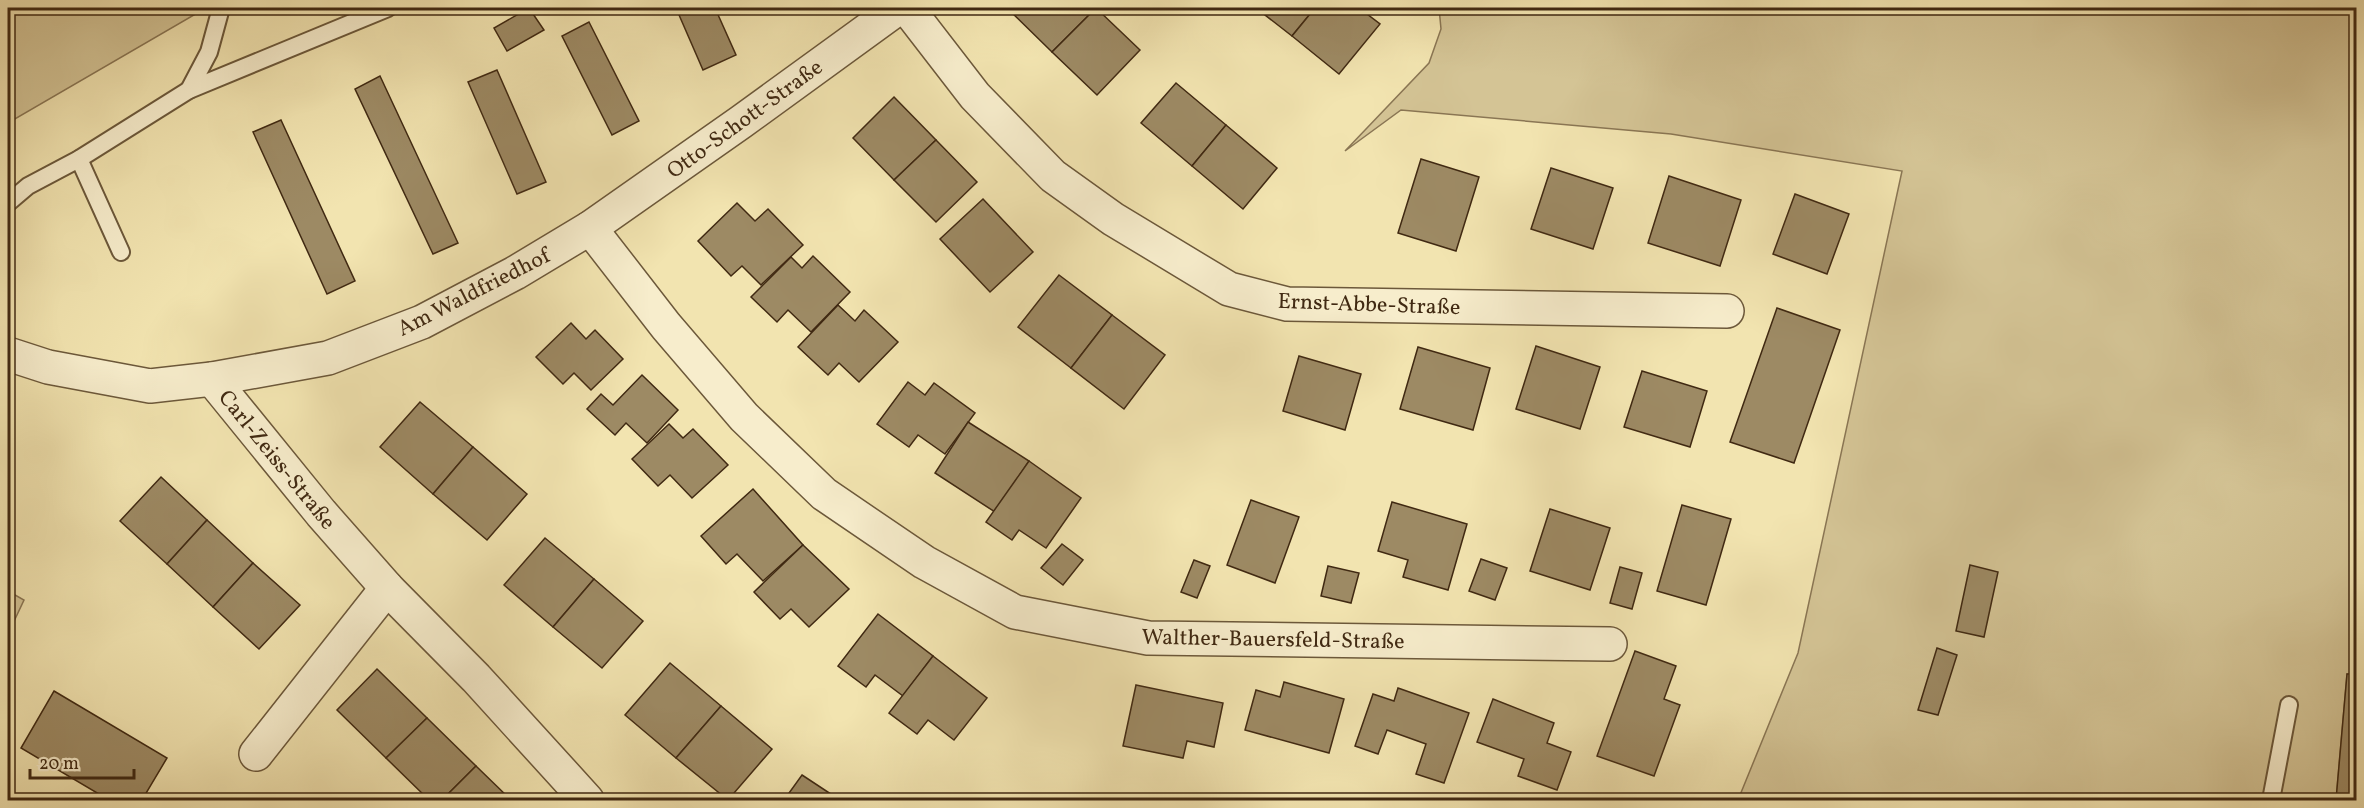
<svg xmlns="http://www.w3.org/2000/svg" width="2364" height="808" viewBox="0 0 2364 808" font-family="Vollkorn,serif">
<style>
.green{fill:#d4c495;stroke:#8a7654;stroke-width:1.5}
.building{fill:#9d8a64;stroke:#402912;stroke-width:1.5}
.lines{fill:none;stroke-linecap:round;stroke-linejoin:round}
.service-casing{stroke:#6c583a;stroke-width:20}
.minor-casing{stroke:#6c583a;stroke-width:36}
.service{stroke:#f7edcc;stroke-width:16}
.minor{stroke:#f7edcc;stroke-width:33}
.labels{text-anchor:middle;stroke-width:4.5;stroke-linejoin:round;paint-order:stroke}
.street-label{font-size:22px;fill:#402912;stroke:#f7edcc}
</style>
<rect width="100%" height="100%" fill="#f2e4b0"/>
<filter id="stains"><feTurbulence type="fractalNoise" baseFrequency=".00333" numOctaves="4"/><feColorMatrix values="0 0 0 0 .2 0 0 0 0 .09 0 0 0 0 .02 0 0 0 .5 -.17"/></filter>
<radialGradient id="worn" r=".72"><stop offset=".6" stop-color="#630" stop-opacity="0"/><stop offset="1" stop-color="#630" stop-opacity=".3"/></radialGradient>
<g class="green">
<polygon points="8,8 206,8 8,123"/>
<polygon points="1439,8 2356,8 2356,674 2347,674 2336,800 1738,800 1798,653 1902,171 1671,134 1401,110 1345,151 1429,63 1441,29"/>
<polygon points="8,591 24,600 8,634"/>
</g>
<g class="building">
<polygon points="529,8 544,30 507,51 494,28"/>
<polygon points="676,8 715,8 736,55 703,70"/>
<polygon points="1010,8 1096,8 1052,52 1008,9"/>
<polygon points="1096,8 1140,50 1097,95 1052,52"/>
<polygon points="1256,8 1315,8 1292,36"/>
<polygon points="1315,8 1359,8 1380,24 1339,74 1292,36"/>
<polygon points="589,22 639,121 612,135 562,36"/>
<polygon points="497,70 546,182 517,194 468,82"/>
<polygon points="380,76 458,243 433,254 355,89"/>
<polygon points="1176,83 1226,125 1192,166 1141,123"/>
<polygon points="894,97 936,140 894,180 853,138"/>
<polygon points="281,120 355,281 327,294 253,132"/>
<polygon points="1226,125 1277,168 1243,209 1192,166"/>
<polygon points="936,140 977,182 936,222 894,180"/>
<polygon points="1421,159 1479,177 1456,251 1398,233"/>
<polygon points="1551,168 1613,188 1593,249 1531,229"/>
<polygon points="1669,176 1741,200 1720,266 1648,243"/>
<polygon points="1795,194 1849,214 1827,274 1773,254"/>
<polygon points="983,199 1033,252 990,292 940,239"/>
<polygon points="737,203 755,221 768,209 803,245 761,285 742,266 731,276 698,241"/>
<polygon points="813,256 850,292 811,332 788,310 777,322 751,297 791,257 802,268"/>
<polygon points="1059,275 1112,315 1071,368 1018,327"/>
<polygon points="838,305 855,321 864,310 898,342 859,382 839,363 828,375 798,347"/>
<polygon points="1777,308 1840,330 1794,463 1730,442"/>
<polygon points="1112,315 1165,355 1124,409 1071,368"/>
<polygon points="571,323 586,339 595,330 623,359 591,390 574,373 563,384 536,357"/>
<polygon points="1536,346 1600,367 1580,429 1516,409"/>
<polygon points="1418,347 1490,368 1473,430 1400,409"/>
<polygon points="1299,356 1361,374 1345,430 1283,411"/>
<polygon points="1642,371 1707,391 1690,447 1624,427"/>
<polygon points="642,375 678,410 647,443 626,423 615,435 587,409 601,394 613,405"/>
<polygon points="908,382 925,395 934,383 975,413 945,454 918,435 909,447 877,424"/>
<polygon points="420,402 473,447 433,494 380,447"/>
<polygon points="968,422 1029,461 995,512 935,473"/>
<polygon points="669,424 683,438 693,429 728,465 692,498 670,475 658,486 632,459"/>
<polygon points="473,447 527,494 487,540 433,494"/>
<polygon points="1029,461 1081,498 1046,548 1019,530 1012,540 986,522"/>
<polygon points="161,477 207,520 167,564 120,521"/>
<polygon points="753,489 803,545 763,581 737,554 726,564 701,536"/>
<polygon points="1251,500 1299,517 1275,583 1227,565"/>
<polygon points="1392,502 1467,524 1448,590 1403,577 1408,560 1378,551"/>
<polygon points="1682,505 1731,519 1706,605 1657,591"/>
<polygon points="1550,509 1610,528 1590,590 1530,571"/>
<polygon points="207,520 253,563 213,607 167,564"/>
<polygon points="545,538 594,579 553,627 504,585"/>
<polygon points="1062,544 1083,560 1063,585 1041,568"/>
<polygon points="803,545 849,589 809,627 791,609 780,619 754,592"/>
<polygon points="1481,559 1507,568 1495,600 1469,591"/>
<polygon points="1194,560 1210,566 1197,598 1181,592"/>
<polygon points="253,563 300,605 259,649 213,607"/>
<polygon points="1970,565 1998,572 1984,637 1956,631"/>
<polygon points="1328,566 1359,573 1351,603 1321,596"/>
<polygon points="1620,567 1642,573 1632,609 1610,603"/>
<polygon points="594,579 643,621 602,668 553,627"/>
<polygon points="878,614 933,656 903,696 875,675 866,687 838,666"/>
<polygon points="1937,648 1957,655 1938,715 1918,710"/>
<polygon points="1635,651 1676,666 1664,699 1680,705 1654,776 1597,756"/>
<polygon points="933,656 987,698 954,740 928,720 917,734 889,713"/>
<polygon points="670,663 721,706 676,758 625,715"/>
<polygon points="377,669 427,718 386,758 337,710"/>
<polygon points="2347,674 2356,674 2356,800 2336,800"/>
<polygon points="1284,682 1344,699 1329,753 1245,730 1256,690 1280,697"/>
<polygon points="1136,685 1223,703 1214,747 1187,741 1183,758 1123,746"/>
<polygon points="1398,688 1469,713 1444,783 1416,774 1426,744 1387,730 1378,754 1355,746 1373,694 1394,701"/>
<polygon points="54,691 167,758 142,800 109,800 21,748"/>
<polygon points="1493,699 1554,723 1547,743 1571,752 1557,790 1518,776 1524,759 1477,742"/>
<polygon points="721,706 772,749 728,800 676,758"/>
<polygon points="427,718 476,766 442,800 429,800 386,758"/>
<polygon points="476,766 511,800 442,800"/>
<polygon points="802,775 840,800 784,800"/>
</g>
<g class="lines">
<g class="service-casing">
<g id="service">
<polyline points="189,90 209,52 221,8"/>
<polyline points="79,159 121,252"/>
<polyline points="8,203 28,186 79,159 189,90 388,8"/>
<polyline points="2271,800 2289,705"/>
</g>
</g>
<g class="minor-casing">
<g id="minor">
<polyline points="907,8 975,96 1053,176 1113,219 1229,289 1287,304 1727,311"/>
<polyline points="590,228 666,326 744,417 824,494 924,562 1015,612 1148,638 1610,644"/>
<polyline points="8,354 48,367 150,386 212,379 328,358 422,322 515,273 590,228 741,122 898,8"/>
<polyline points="212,379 321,513 387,588 476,678 587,800"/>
<polyline points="256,754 387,588"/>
</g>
</g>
<use href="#service" class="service"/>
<use href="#minor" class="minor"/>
</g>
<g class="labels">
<g class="street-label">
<text transform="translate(744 118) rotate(-36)" y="8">Otto-Schott-Straße</text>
<text transform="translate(473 291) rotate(-27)" y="8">Am Waldfriedhof</text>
<text transform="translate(1369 303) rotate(2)" y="8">Ernst-Abbe-Straße</text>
<text transform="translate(278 459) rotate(51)" y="8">Carl-Zeiss-Straße</text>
<text transform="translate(1273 638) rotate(1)" y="8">Walther-Bauersfeld-Straße</text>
</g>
</g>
<rect width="2364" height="808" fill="none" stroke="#f2e4b0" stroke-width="30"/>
<rect x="9" y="9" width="2346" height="790" fill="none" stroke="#402912" stroke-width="3"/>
<rect x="15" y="15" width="2334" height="778" fill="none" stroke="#402912" stroke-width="1.5"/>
<path d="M30 769v9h104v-9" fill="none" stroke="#402912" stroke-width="3"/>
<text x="39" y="769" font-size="18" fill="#402912" stroke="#f7edcc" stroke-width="4.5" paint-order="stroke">20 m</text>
<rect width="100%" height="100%" filter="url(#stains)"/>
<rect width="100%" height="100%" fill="url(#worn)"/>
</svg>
